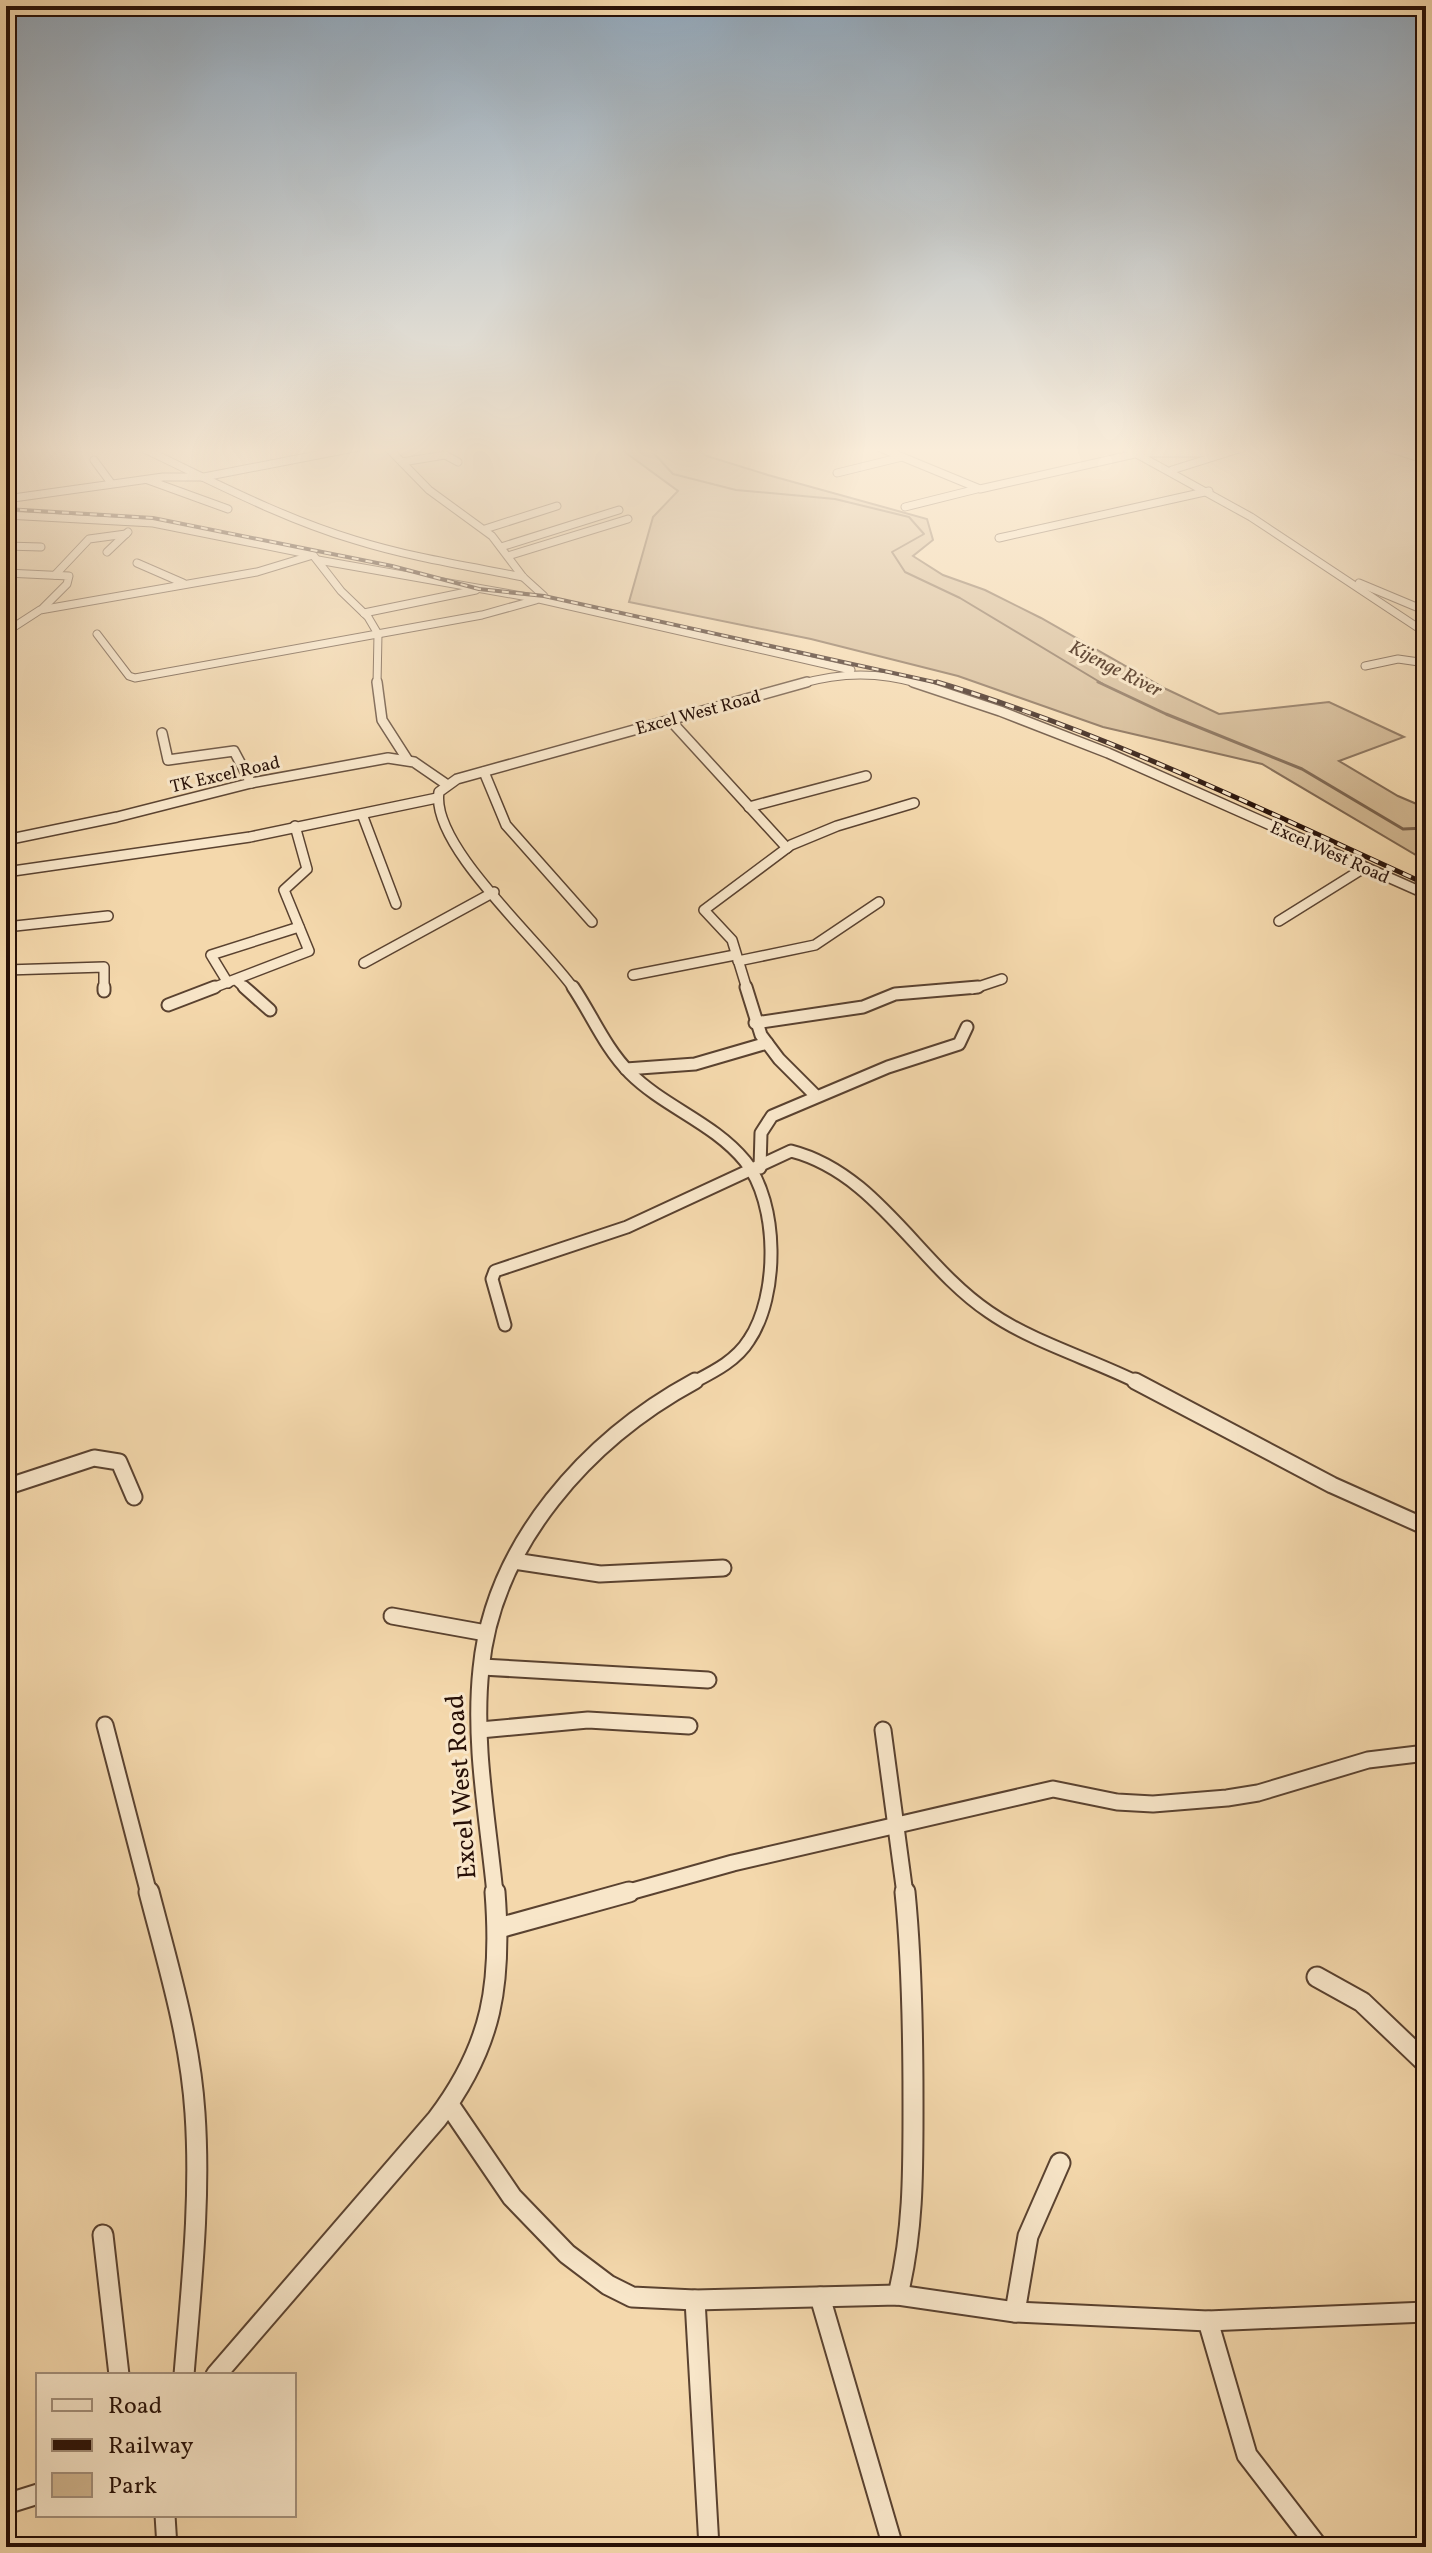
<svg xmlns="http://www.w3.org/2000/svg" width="1432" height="2553" viewBox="0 0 1432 2553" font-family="Vollkorn,serif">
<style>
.green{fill:#d1b690;stroke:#7c634c;stroke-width:2}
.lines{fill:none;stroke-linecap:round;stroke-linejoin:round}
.stream-far1{stroke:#785f48;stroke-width:2}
.stream{stroke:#785f48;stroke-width:3}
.minor-far4-casing{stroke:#5a4230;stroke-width:9}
.minor-far3-casing{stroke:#5a4230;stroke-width:12}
.minor-far2-casing{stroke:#5a4230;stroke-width:15}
.minor-far1-casing{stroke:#5a4230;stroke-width:19}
.minor-casing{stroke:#5a4230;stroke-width:23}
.minor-far4{stroke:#f8e6c9;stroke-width:7}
.minor-far3{stroke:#f8e6c9;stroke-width:9}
.minor-far2{stroke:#f8e6c9;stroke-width:11}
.minor-far1{stroke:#f8e6c9;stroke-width:15}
.minor{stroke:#f8e6c9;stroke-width:19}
.rail-far1-casing{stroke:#271007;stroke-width:4}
.rail-casing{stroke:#271007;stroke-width:5}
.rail-far1{stroke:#f8e6c9;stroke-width:2;stroke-dasharray:7;stroke-linecap:butt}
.rail{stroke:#f8e6c9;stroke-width:3;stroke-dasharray:9;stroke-linecap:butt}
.labels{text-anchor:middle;stroke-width:6;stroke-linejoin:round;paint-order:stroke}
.far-street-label{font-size:18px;fill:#271007;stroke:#f8e6c9}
.far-water-label{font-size:20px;font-style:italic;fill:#644b38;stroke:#f8e6c9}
.near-street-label{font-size:26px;fill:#271007;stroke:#f8e6c9}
</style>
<rect width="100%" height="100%" fill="#f4d8ac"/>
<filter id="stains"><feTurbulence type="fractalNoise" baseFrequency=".0025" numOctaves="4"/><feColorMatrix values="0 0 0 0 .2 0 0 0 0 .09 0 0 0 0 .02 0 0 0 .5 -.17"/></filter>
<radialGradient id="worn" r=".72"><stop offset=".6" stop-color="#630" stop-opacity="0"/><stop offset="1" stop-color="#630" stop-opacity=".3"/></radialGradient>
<polygon class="green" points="618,447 693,447 707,456 768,475 927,519 933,540 913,556 943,575 985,590 1041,618 1166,689 1219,714 1329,702 1404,737 1339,761 1398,796 1426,808 1426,861 1262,764 1103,727 958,676 811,639 629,602 653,517 678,491"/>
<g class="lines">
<polyline class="stream-far1" points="648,447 673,474 736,490 835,499 909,517 924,534 892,552 905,572 960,598 1103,684"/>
<polyline class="stream" points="1098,682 1166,714 1302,769 1403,829 1426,828"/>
<g class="minor-far4-casing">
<g id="minor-far4">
<path d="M140,447c70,33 141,71 215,93 54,17 112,26 168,37"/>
<polyline points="387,447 429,490 492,536 523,577 544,596"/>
<polyline points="878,447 980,489 1139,453 1224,453"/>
<polyline points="1124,447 1251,517 1426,633"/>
<polyline points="1385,447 1426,460"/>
<polyline points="94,460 111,483"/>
<polyline points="402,462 445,455 458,462"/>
<polyline points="1172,470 1245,447"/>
<polyline points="837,473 902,457"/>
<polyline points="148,480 228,509"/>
<polyline points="6,499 163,477 204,477 359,447"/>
<polyline points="905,507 977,489"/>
<polyline points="6,515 153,523 313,555 341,591 368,617 378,634 377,684"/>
<polyline points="485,529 557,506"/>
<polyline points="999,538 1209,491"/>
<polyline points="6,546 41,547"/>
<polyline points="501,547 619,510"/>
<polyline points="107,552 128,532"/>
<polyline points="508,556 628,519"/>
<polyline points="318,560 539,599 851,670"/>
<polyline points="137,563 183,583"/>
<polyline points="6,573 69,576 67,584 43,608"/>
<polyline points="55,575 89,539 126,534"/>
<polyline points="1359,583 1426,611"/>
<polyline points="364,613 476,590"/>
<polyline points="6,632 40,610 257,572 313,555"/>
<polyline points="97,634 129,676 135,678 482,615 536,600"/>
<polyline points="1365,666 1398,659 1426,663"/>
<path d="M800,684c42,-12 79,-12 120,0"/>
</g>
</g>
<g class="minor-far3-casing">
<g id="minor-far3">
<polyline points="377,682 382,720 407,759"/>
<polyline points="913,682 1000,711 1108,753 1426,894"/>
<polyline points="670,720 787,848"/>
<polyline points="162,733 168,760 234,751 251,783"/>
<polyline points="484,772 506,825 592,922"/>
<polyline points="749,807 866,776"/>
<polyline points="362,814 396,904"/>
<polyline points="6,840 117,817 251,783 388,758 414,762 446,784"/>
<polyline points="6,872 250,837 437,798"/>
<polyline points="1279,921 1364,868"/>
<polyline points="6,927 108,916"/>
<polyline points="738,961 815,945 879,902"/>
<polyline points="364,963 494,892"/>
<polyline points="6,970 104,967 104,989"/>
<polyline points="633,975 735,955"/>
<polyline points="236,980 246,989"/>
<polyline points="228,983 211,955 299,927"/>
<polyline points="210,989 309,951 284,890 307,869 295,826"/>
<path d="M574,989c-32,-46 -144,-143 -135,-197l18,-13 350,-97"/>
<polyline points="747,989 732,940 704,910 791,845 837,826 914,803"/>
<polyline points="972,989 1002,979"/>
</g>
</g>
<g class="minor-far2-casing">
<g id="minor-far2">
<polyline points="244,987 270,1010"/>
<path d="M573,987c19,28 32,61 57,86 34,34 84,50 115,88 34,42 34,135 4,179 -13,21 -36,32 -57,43"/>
<polyline points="746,987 761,1035 779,1059 816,1096"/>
<polyline points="104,991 104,987"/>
<polyline points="168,1005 215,987"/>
<polyline points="755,1023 863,1007 895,994 978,987"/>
<polyline points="626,1069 695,1064 767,1043"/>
<polyline points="760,1168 761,1133 772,1116 888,1067 959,1044 967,1027"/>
<path d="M505,1325l-13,-46 3,-8 132,-44 164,-76c86,22 128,114 198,161 43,30 102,47 150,71"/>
</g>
</g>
<g class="minor-far1-casing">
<g id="minor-far1">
<polyline points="1135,1381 1332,1485 1426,1527"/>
<polyline points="6,1487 94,1458 119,1462 134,1497"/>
<polyline points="514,1561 600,1574 723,1568"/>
<polyline points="392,1616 486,1633"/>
<polyline points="482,1667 708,1680"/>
<polyline points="105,1725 149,1894"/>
<polyline points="480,1730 588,1720 689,1726"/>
<polyline points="883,1730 905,1894"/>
<path d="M495,1894c-7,-74 -22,-151 -14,-225 12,-125 107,-230 214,-288"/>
<polyline points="622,1894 733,1863 1053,1789 1117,1802 1153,1804 1227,1798 1258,1793 1368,1760 1426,1753"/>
</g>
</g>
<g class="minor-casing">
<g id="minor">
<path d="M149,1892c19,73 41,145 46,221 6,88 -4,175 -11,262"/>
<polyline points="499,1928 629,1892"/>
<polyline points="1317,1977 1362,2002 1426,2063"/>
<polyline points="450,2106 512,2197 567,2254 608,2285 632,2297 695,2300 898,2295 1015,2312 1208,2321 1426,2312"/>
<polyline points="103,2235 119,2375"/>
<path d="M898,2295c16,-67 15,-127 15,-195 0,-70 -1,-138 -8,-208"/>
<polyline points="820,2297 893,2547"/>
<polyline points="695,2300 709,2547"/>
<polyline points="1015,2312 1028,2236 1060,2163"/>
<polyline points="1208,2321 1247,2455 1318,2547"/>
<path d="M216,2375l221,-256c56,-74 65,-136 58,-227"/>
<polyline points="6,2504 38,2494"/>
<polyline points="165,2515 167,2547"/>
</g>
</g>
<use href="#minor-far4" class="minor-far4"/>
<use href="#minor-far3" class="minor-far3"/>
<use href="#minor-far2" class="minor-far2"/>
<use href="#minor-far1" class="minor-far1"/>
<use href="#minor" class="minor"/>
<g class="rail-far1-casing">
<polyline id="rail-far1" points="6,509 153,518 392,566 479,589 544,596 943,684"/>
</g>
<g class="rail-casing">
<path id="rail" d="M937,682c169,51 328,129 489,202"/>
</g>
<use href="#rail-far1" class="rail-far1"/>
<use href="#rail" class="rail"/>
</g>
<linearGradient id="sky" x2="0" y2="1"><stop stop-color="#91a7ba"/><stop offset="0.56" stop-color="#faedda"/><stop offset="1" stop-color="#faedda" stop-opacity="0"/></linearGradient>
<rect width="1432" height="804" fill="url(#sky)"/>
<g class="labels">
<g class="far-street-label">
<text transform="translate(698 712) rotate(-15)" y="6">Excel West Road</text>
<text transform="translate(225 774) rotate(-13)" y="6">TK Excel Road</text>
<text transform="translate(1330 852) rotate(24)" y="6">Excel West Road</text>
</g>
<g class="far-water-label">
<text transform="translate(1116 668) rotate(27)" y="7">Kijenge River</text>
</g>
<g class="near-street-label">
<text transform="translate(460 1787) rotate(-94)" y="9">Excel West Road</text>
</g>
</g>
<rect width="1432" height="2553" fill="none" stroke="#f4d8ac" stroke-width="32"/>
<rect x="8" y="8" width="1416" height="2537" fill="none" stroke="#271007" stroke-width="4"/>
<rect x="16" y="16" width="1400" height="2521" fill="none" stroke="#271007" stroke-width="2"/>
<rect x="36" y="2373" width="260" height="144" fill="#f8e6c9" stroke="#a4907b" stroke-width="2"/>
<rect x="52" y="2399" width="40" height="12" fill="#f8e6c9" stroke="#a4907b" stroke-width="2"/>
<text x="108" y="2413" font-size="24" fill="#271007">Road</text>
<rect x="52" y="2439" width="40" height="12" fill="#271007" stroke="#a4907b" stroke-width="2"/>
<text x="108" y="2453" font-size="24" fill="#271007">Railway</text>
<rect x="52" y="2473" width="40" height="24" fill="#d1b690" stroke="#a4907b" stroke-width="2"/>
<text x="108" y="2493" font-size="24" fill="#271007">Park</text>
<rect width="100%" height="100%" filter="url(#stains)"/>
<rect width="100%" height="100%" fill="url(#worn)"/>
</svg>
